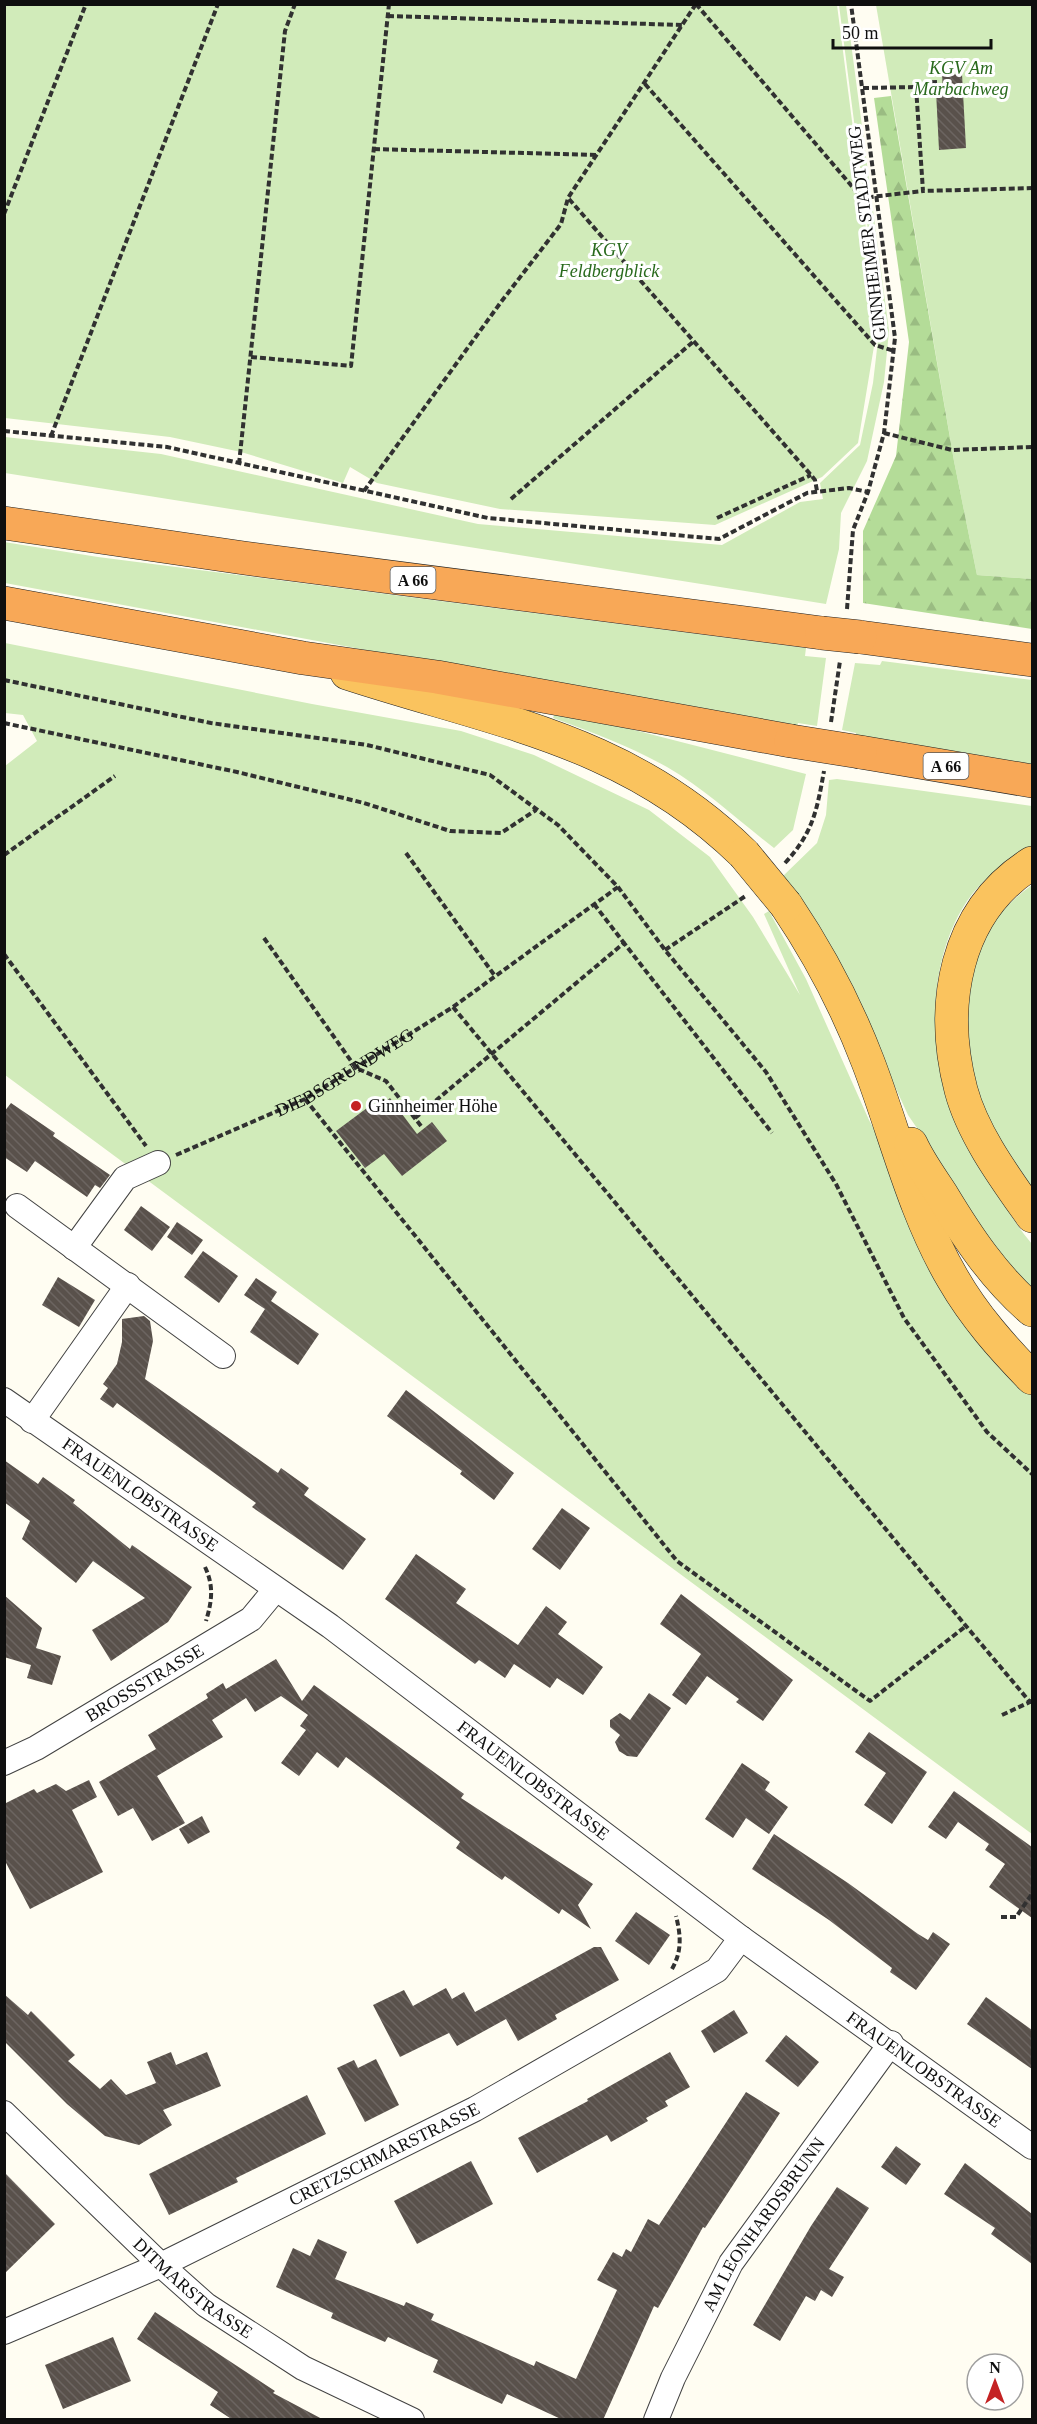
<svg xmlns="http://www.w3.org/2000/svg" width="1037" height="2424" viewBox="0 0 1037 2424" font-family="'Times New Roman',serif">
<style>
.grass{fill:#d1ebba}
.forest{fill:url(#forest-firs)}
.building{fill:url(#building-back-hatch)}
.lines{fill:none;stroke-linecap:round;stroke-linejoin:round}
.minor-casing{stroke:#424242;stroke-width:26}
.trunk-casing{stroke:#202020;stroke-width:34}
.motorway-casing{stroke:#202020;stroke-width:34}
.path{stroke:#313131;stroke-width:4;stroke-dasharray:6 3;stroke-linecap:butt}
.minor{stroke:#fff;stroke-width:24}
.trunk{stroke:#fac35e;stroke-width:33}
.motorway{stroke:#f8a857;stroke-width:33}
.trunk-bridge-casing{stroke:#202020;stroke-width:34;stroke-linecap:butt}
.motorway-bridge-casing{stroke:#202020;stroke-width:34;stroke-linecap:butt}
.trunk-bridge{stroke:#fac35e;stroke-width:33}
.motorway-bridge{stroke:#f8a857;stroke-width:33}
.poi-dot{fill:#c42223;stroke:#fff;stroke-width:2}
.labels{text-anchor:middle;stroke-width:6;stroke-linejoin:round;paint-order:stroke}
.shield{fill:#fff;stroke:#575757;stroke-width:1.5}
.shield-label{font-size:16px;font-weight:bold;fill:#0f0f0f}
.park-label{font-size:18px;font-style:italic;fill:#296a1d;stroke:#fff}
.street-label{font-size:18px;fill:#0f0f0f;stroke:#fff}
.poi-label{font-size:18px;fill:#0f0f0f;stroke:#fff;text-anchor:start}
</style>
<defs>
<pattern id="forest-firs" width="22" height="20" patternUnits="userSpaceOnUse" patternTransform="scale(1.5)"><rect width="22" height="20" fill="#b4dc98"/><path d="M5 1l3.5 6h-7zM16 11l3.5 6h-7z" fill="#9abc82"/></pattern>
<pattern id="building-back-hatch" width="6" height="6" patternUnits="userSpaceOnUse" patternTransform="scale(1.5)"><rect width="6" height="6" fill="#59514b"/><path d="M-1 5l2 2M0 0l6 6M5-1l2 2" fill="none" stroke="#6c6561"/></pattern>
</defs>
<rect width="100%" height="100%" fill="#fffdf2"/>
<g class="grass">
<polygon points="4,5 837,5 878,322 858,443 822,477 715,525 500,509 377,483 350,467 343,483 241,452 170,437 5,418"/>
<polygon points="839,5 846,5 889,331 884,382 867,461 841,513 839,549 826,604 5,473 5,437 161,454 478,524 722,545 800,502 823,499 820,483 860,445 873,383 880,323"/>
<polygon points="876,5 1032,5 1032,579 977,575 954,461"/>
<polygon points="4,542 98,557 806,648 805,656 826,658 817,726 798,723 796,730 5,583"/>
<polygon points="5,643 312,704 461,731 534,755 649,810 710,857 753,917 800,995 764,914 769,911 806,979 869,1120 995,1355 1032,1396 1032,1834 5,1075 5,766 37,741 23,715 5,713"/>
<polygon points="882,661 1032,680 1032,769 856,741 856,733 842,730 855,663 880,665"/>
<path d="M556,710l250,64 -13,56 -19,18c-35,-27 -69,-59 -107,-81 -36,-20 -75,-35 -114,-49z"/>
<path d="M837,779l195,27v40c-16,11 -33,21 -48,35 -47,45 -59,134 -40,193 7,20 18,40 26,59 17,40 34,78 62,111v51l-70,-88 -30,-57 -24,-35 -44,-96 -82,-142 35,-34 9,-28 3,-35z"/>
<path d="M1032,885v306c-23,-33 -45,-69 -58,-109 -4,-11 -4,-24 -5,-36 -9,-68 6,-120 63,-161z"/>
</g>
<polygon class="forest" points="891,96 954,461 977,575 1032,579 1032,629 863,603 863,531 896,456 909,342 874,98"/>
<g class="building">
<polygon points="962,74 966,148 939,150 936,91 943,90 942,75"/>
<polygon points="390,1098 417,1134 432,1122 447,1141 402,1176 384,1154 365,1168 336,1131 371,1105 375,1110"/>
<polygon points="11,1103 55,1133 53,1136 110,1175 100,1188 95,1185 87,1197 35,1161 27,1172 4,1157 4,1112"/>
<polygon points="141,1206 170,1227 152,1251 124,1230"/>
<polygon points="177,1222 203,1240 192,1255 167,1237"/>
<polygon points="203,1251 238,1276 219,1303 184,1277"/>
<polygon points="58,1277 95,1300 79,1327 42,1305"/>
<polygon points="256,1278 277,1292 271,1301 319,1334 298,1365 250,1332 265,1309 244,1295"/>
<polygon points="144,1316 150,1321 153,1341 145,1379 278,1473 281,1468 309,1488 304,1495 366,1539 343,1570 252,1507 256,1503 117,1403 113,1408 100,1399 108,1388 103,1384 117,1364 122,1342 122,1319"/>
<polygon points="406,1390 514,1473 494,1500 460,1474 462,1471 387,1416"/>
<polygon points="4,1460 38,1484 43,1477 75,1500 73,1503 130,1549 132,1545 192,1587 168,1622 111,1661 92,1630 145,1598 93,1561 76,1583 22,1539 30,1521 4,1502"/>
<polygon points="562,1508 590,1528 560,1570 532,1549"/>
<polygon points="416,1554 466,1589 456,1603 518,1645 546,1606 567,1622 558,1634 603,1667 583,1695 557,1678 550,1688 514,1664 505,1678 479,1660 475,1664 385,1599"/>
<polygon points="681,1594 793,1680 763,1721 736,1702 739,1699 707,1676 686,1705 672,1695 701,1654 660,1624"/>
<polygon points="4,1595 42,1628 36,1648 61,1656 52,1685 27,1678 31,1665 4,1657"/>
<polygon points="276,1659 302,1701 314,1685 464,1794 461,1798 593,1884 578,1905 591,1929 562,1909 559,1914 505,1876 502,1880 456,1848 460,1842 346,1757 338,1768 317,1752 299,1776 281,1763 306,1730 300,1726 308,1715 281,1696 255,1712 246,1698 212,1720 223,1737 157,1776 185,1823 152,1841 133,1808 118,1816 99,1782 156,1749 148,1735 208,1698 206,1694 223,1683 226,1689"/>
<polygon points="649,1693 671,1708 637,1757 627,1756 619,1751 615,1742 620,1735 610,1727 610,1720 620,1713 630,1720"/>
<polygon points="869,1732 927,1772 892,1824 864,1805 886,1773 855,1752"/>
<polygon points="742,1763 770,1782 765,1790 788,1807 769,1834 746,1818 733,1838 705,1819"/>
<polygon points="89,1780 97,1797 72,1810 103,1872 30,1909 4,1859 4,1804 34,1789 37,1793 56,1784 66,1791"/>
<polygon points="954,1791 1032,1847 1032,1918 989,1887 1005,1864 985,1850 989,1844 958,1822 946,1839 928,1827"/>
<polygon points="202,1816 210,1832 188,1844 179,1829"/>
<polygon points="774,1834 848,1883 918,1934 928,1940 933,1932 950,1944 916,1990 890,1972 892,1968 829,1920 752,1869"/>
<polygon points="636,1912 670,1935 649,1965 615,1941"/>
<polygon points="594,1947 601,1947 619,1980 555,2015 557,2019 518,2041 506,2019 457,2046 449,2033 400,2057 373,2005 404,1990 413,2006 446,1988 452,1999 464,1992 475,2012"/>
<polygon points="4,1994 28,2015 31,2011 75,2055 68,2061 100,2089 111,2079 126,2095 156,2083 147,2062 171,2052 176,2065 207,2052 221,2086 163,2110 172,2125 139,2145 105,2136 67,2104 4,2041"/>
<polygon points="986,1997 1032,2030 1032,2069 967,2024"/>
<polygon points="734,2010 748,2033 714,2053 701,2031"/>
<polygon points="786,2035 819,2062 798,2087 765,2061"/>
<polygon points="670,2052 690,2087 665,2101 668,2106 646,2118 648,2121 611,2142 607,2135 537,2173 518,2138 588,2101 587,2099"/>
<polygon points="376,2059 399,2105 365,2122 337,2068 354,2060 358,2068"/>
<polygon points="746,2092 780,2113 705,2228 703,2227 658,2308 654,2306 603,2420 563,2420 507,2394 502,2404 433,2372 438,2360 388,2337 385,2342 331,2318 333,2313 276,2287 293,2248 310,2256 318,2239 347,2252 335,2279 404,2306 406,2302 434,2314 431,2320 534,2366 536,2361 576,2379 617,2290 597,2280 613,2252 622,2257 626,2249 631,2252 648,2219 659,2225"/>
<polygon points="307,2095 326,2134 236,2178 238,2182 169,2215 149,2174"/>
<polygon points="896,2146 921,2164 906,2185 881,2167"/>
<polygon points="471,2161 493,2204 417,2244 394,2201"/>
<polygon points="965,2163 1032,2214 1032,2264 991,2234 995,2228 944,2194"/>
<polygon points="4,2172 55,2224 4,2274"/>
<polygon points="837,2187 869,2208 829,2269 844,2277 832,2297 821,2290 815,2301 806,2296 780,2341 753,2325 811,2226"/>
<polygon points="155,2312 275,2391 273,2393 324,2420 233,2420 210,2405 218,2392 137,2339"/>
<polygon points="113,2337 131,2381 63,2409 45,2365"/>
</g>
<g class="lines">
<g class="minor-casing">
<g id="minor">
<polyline points="17,1206 223,1356"/>
<polyline points="74,1248 125,1178 158,1163"/>
<path id="s2" d="M4,1400l326,226 411,312 291,209"/>
<polyline points="32,1421 128,1285"/>
<path id="s3" d="M4,1763l32,-15 215,-129 24,-29"/>
<path id="s4" d="M4,2113l157,152 45,40 97,63 109,52"/>
<path id="s5" d="M4,2332l157,-67 314,-156 242,-139 24,-32"/>
<path id="s6" d="M656,2420l17,-42 58,-115 160,-220"/>
</g>
</g>
<g class="trunk-casing">
<g id="trunk">
<path d="M347,673c149,49 280,66 397,181"/>
<path d="M1032,863c-78,49 -93,143 -71,227 12,45 45,89 71,126"/>
<path d="M786,905c33,49 61,102 82,157 28,73 45,149 85,217 22,38 49,68 79,99"/>
<path d="M911,1144c8,18 20,34 31,51 26,43 52,82 90,115"/>
</g>
</g>
<g class="motorway-casing">
<g id="motorway">
<polyline points="4,523 244,558 822,633"/>
<polyline points="4,603 303,658 437,677 791,741"/>
<polyline points="860,637 1032,660"/>
<polyline points="860,752 1032,781"/>
</g>
</g>
<g class="path">
<polyline points="696,4 862,198 923,191"/>
<polyline points="388,16 683,25"/>
<polyline points="645,84 875,345 894,351"/>
<polyline points="916,87 919,83 937,82"/>
<polyline points="863,88 916,87 923,191 1032,188"/>
<polyline points="374,149 597,155"/>
<polyline points="569,199 811,475 815,480 817,491"/>
<polyline points="4,214 86,4"/>
<polyline points="251,357 351,366 389,4"/>
<polyline points="4,431 167,447 488,518 719,539 807,493 849,488 868,492"/>
<polyline points="884,433 952,450 1032,447"/>
<polyline points="51,436 218,4"/>
<polyline points="239,464 285,31 295,4"/>
<polyline points="364,491 501,302 561,224 568,198 696,4"/>
<polyline points="511,499 694,341"/>
<polyline points="717,518 811,475"/>
<polyline points="847,609 853,530 868,492 884,433 895,338 851,4"/>
<polyline points="4,680 211,723 367,745 490,775 558,825 618,887 665,950 766,1072 836,1184 904,1318 987,1432 1032,1474"/>
<polyline points="831,722 840,661"/>
<polyline points="4,723 237,772 364,803 450,831 501,833 536,810"/>
<polyline points="406,853 495,976"/>
<polyline points="4,855 115,776"/>
<path d="M785,863c28,-30 32,-53 39,-92"/>
<polyline points="594,904 624,943"/>
<polyline points="264,938 356,1068 386,1081 421,1126"/>
<polyline points="665,950 747,895"/>
<polyline points="4,954 146,1146"/>
<polyline points="453,1007 966,1626 1030,1702 1032,1701"/>
<polyline points="305,1099 677,1561 870,1701 966,1626"/>
<polyline points="415,1118 624,943 772,1133"/>
<path id="s1" d="M176,1155l129,-56 148,-92 165,-120"/>
<path d="M205,1567c9,19 7,34 1,54"/>
<polyline points="1002,1715 1030,1702"/>
<polyline points="1001,1917 1016,1917 1032,1894"/>
<path d="M672,1969c10,-18 9,-33 4,-53"/>
</g>
<use href="#minor" class="minor"/>
<use href="#trunk" class="trunk"/>
<use href="#motorway" class="motorway"/>
<g class="trunk-bridge-casing">
<polyline id="trunk-bridge" points="744,854 786,905"/>
</g>
<g class="motorway-bridge-casing">
<g id="motorway-bridge">
<polyline points="822,633 860,637"/>
<polyline points="791,741 860,752"/>
</g>
</g>
<use href="#trunk-bridge" class="trunk-bridge"/>
<use href="#motorway-bridge" class="motorway-bridge"/>
</g>
<circle class="poi-dot" cx="356" cy="1106" r="6"/>
<g class="labels">
<g class="shield">
<rect x="390.5" y="567" width="45" height="26" rx="4.5"/>
<rect x="923.5" y="753" width="45" height="26" rx="4.5"/>
</g>
<g class="shield-label">
<text x="413" y="586">A 66</text>
<text x="946" y="772">A 66</text>
</g>
<g class="park-label">
<text x="961" y="74">KGV Am<tspan x="961" dy="21">Marbachweg</tspan></text>
<text x="609" y="256">KGV<tspan x="609" dy="21">Feldbergblick</tspan></text>
</g>
<g class="street-label">
<text transform="translate(867 233) rotate(-97)" y="6">GINNHEIMER STADTWEG</text>
<text dy="6" stroke="none"><textPath href="#s1" startOffset="188">DIEBSGRUNDWEG</textPath></text>
<text dy="6" stroke="none"><textPath href="#s2" startOffset="166">FRAUENLOBSTRASSE</textPath></text>
<text dy="6" stroke="none"><textPath href="#s3" startOffset="162">BROSSSTRASSE</textPath></text>
<text dy="6" stroke="none"><textPath href="#s2" startOffset="652">FRAUENLOBSTRASSE</textPath></text>
<text dy="6" stroke="none"><textPath href="#s2" startOffset="1138">FRAUENLOBSTRASSE</textPath></text>
<text dy="6" stroke="none"><textPath href="#s5" startOffset="420">CRETZSCHMARSTRASSE</textPath></text>
<text dy="6" stroke="none"><textPath href="#s6" startOffset="224">AM LEONHARDSBRUNN</textPath></text>
<text dy="6" stroke="none"><textPath href="#s4" startOffset="258">DITMARSTRASSE</textPath></text>
</g>
<g class="poi-label">
<text x="368" y="1112">Ginnheimer Höhe</text>
</g>
</g>
<rect width="1037" height="2424" fill="none" stroke="#0f0f0f" stroke-width="12"/>
<g transform="translate(995 2382)"><circle r="28" fill="#ffffff" stroke="#9f9f9f" stroke-width="1.5"/>
<path d="M0-4.5L10 22L0 15L-10 22Z" fill="#c42223"/>
<text y="-9" font-size="16" font-weight="bold" text-anchor="middle" fill="#0f0f0f">N</text>
</g>
<path d="M833 39v9h158v-9" fill="none" stroke="#0f0f0f" stroke-width="3"/>
<text x="842" y="39" font-size="18" fill="#0f0f0f" stroke="#ffffff" stroke-width="4.5" paint-order="stroke">50 m</text>
</svg>
